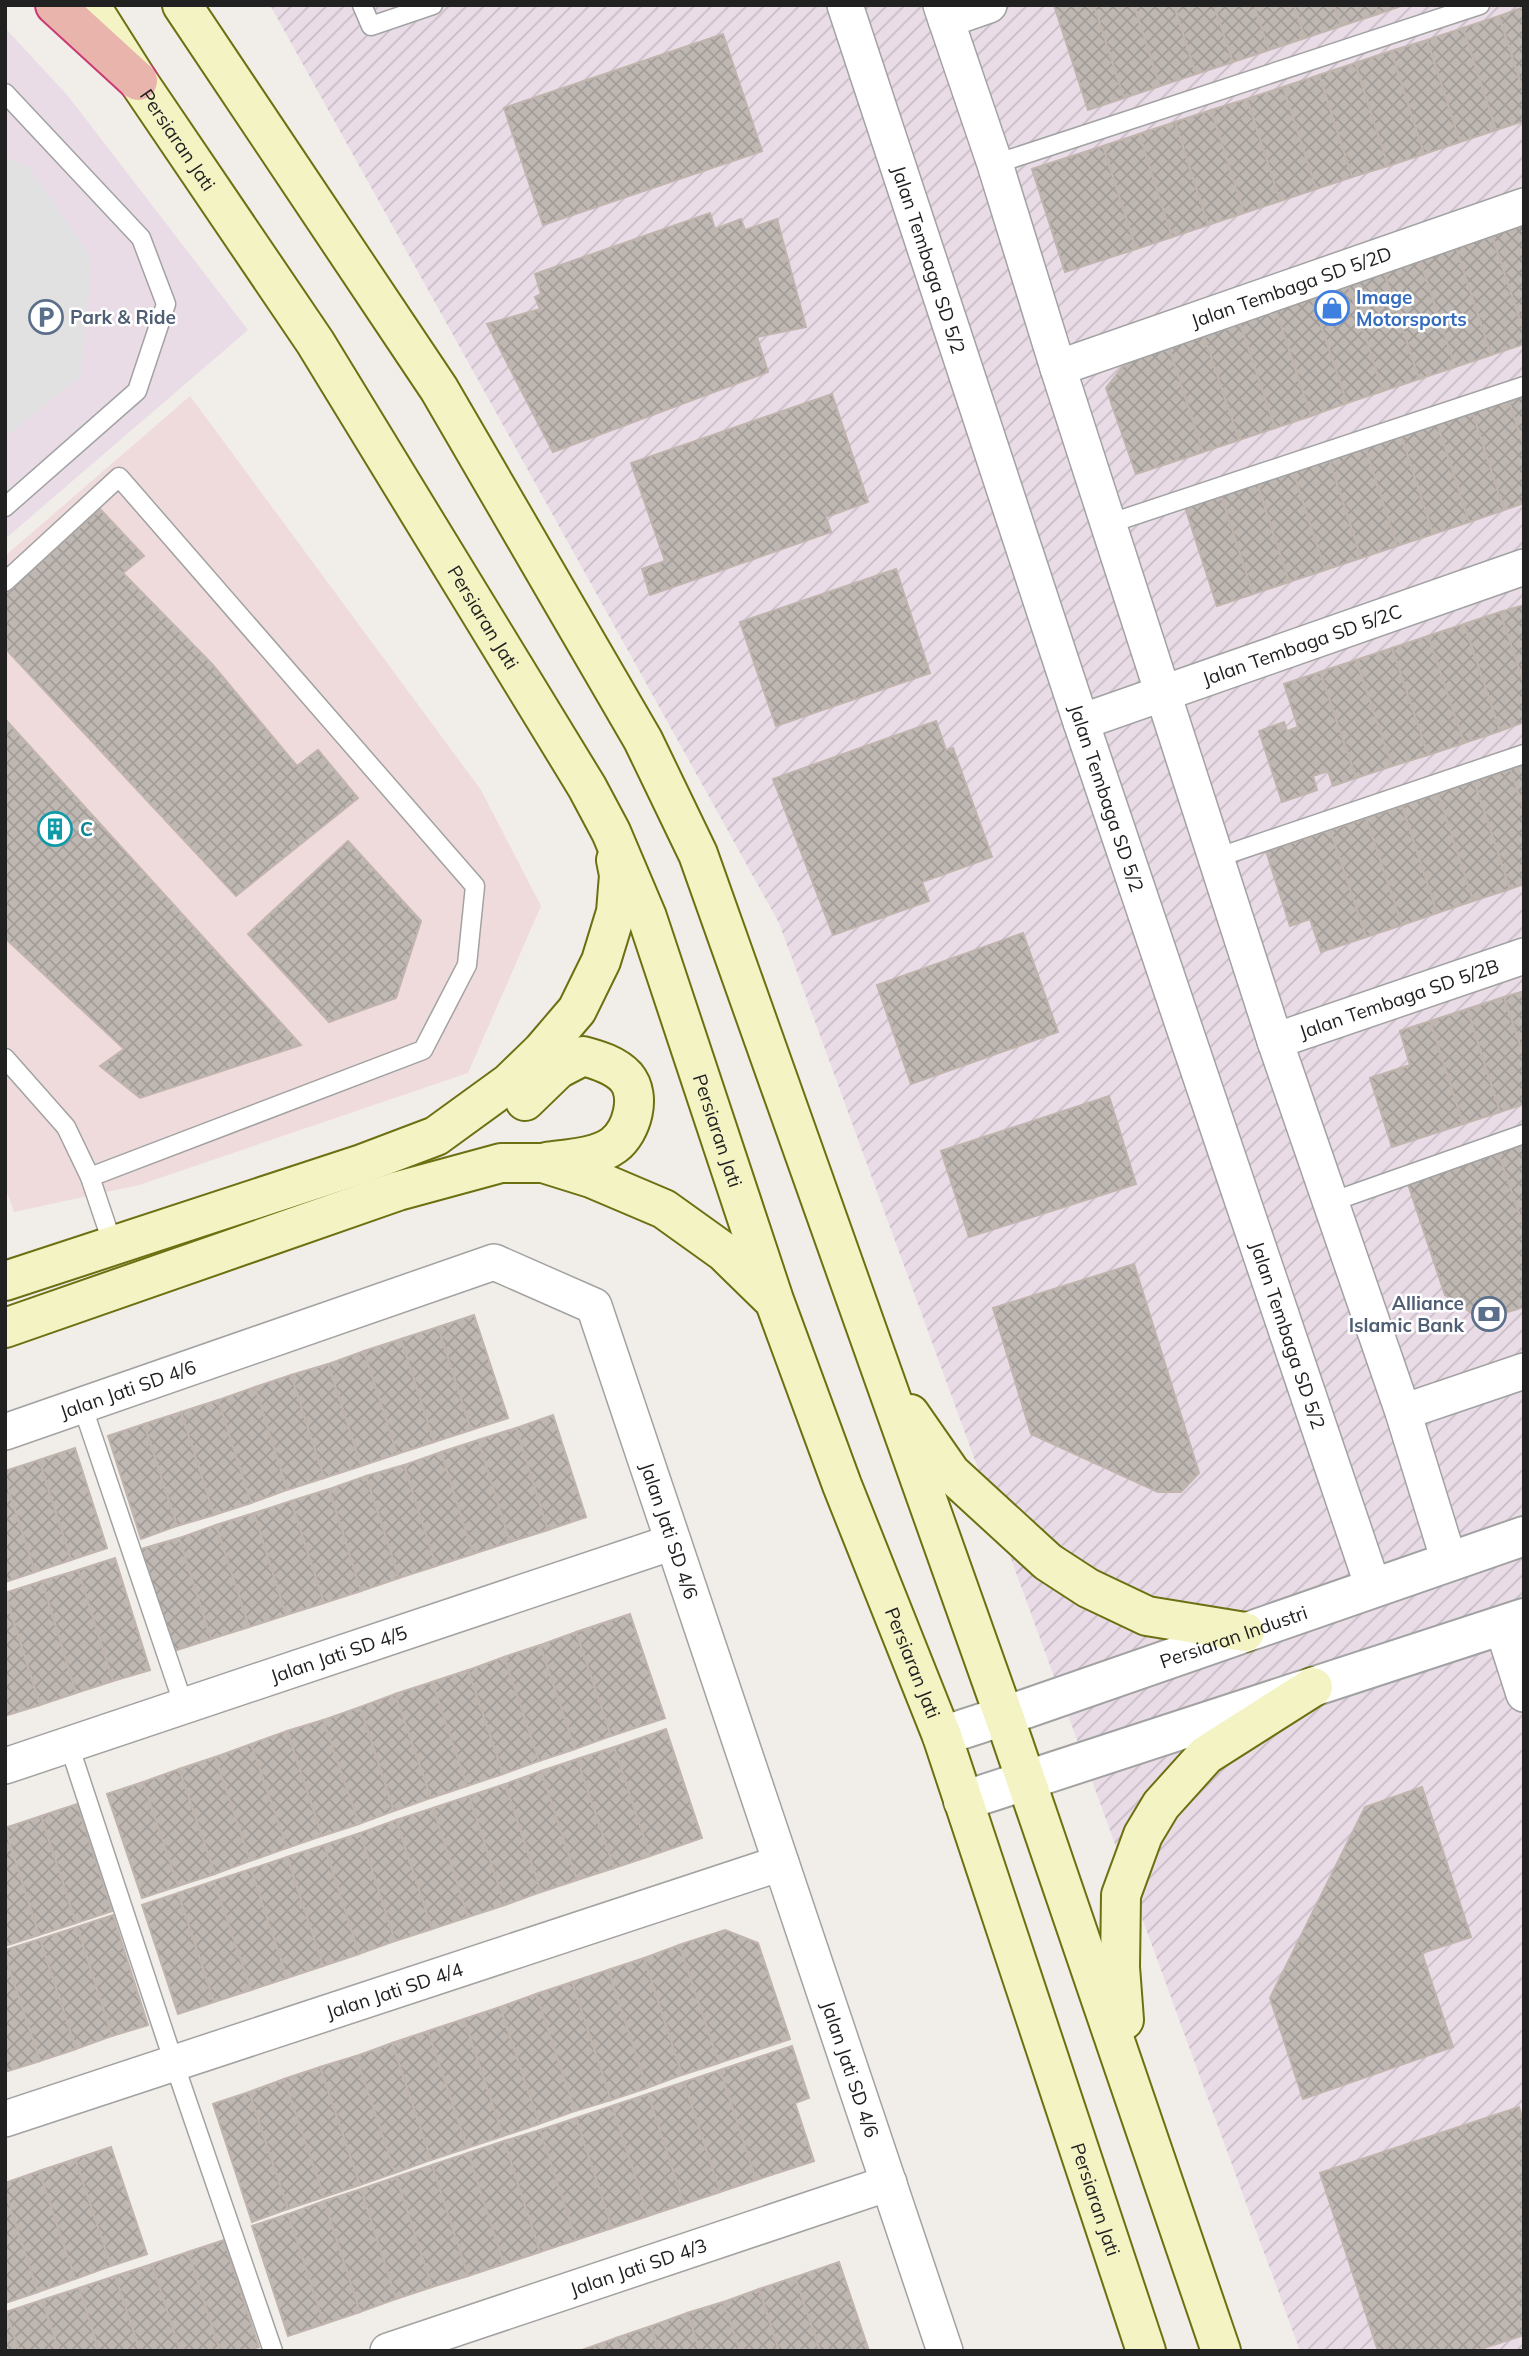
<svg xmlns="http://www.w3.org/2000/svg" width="1529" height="2356" viewBox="0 0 1529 2356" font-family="Mulish,sans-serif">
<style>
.commercial{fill:#efdbdb}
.industrial{fill:url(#industrial-furrows)}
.railway{fill:#e9dce7}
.parking{fill:#e1e1e1}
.building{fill:url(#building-cross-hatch);stroke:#c1b4ad;stroke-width:2}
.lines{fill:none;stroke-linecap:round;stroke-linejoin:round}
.service-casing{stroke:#a2a2a2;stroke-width:21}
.minor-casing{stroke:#a2a2a2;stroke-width:38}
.tertiary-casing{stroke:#a2a2a2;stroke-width:42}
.secondary-casing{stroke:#6c7011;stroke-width:42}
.trunk-casing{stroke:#ca3a75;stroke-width:42}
.service{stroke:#fff;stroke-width:18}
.minor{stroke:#fff;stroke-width:35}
.tertiary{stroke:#fff;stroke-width:38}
.secondary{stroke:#f4f3c4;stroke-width:38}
.trunk{stroke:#e9b4ab;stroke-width:38}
.labels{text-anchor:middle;stroke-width:5;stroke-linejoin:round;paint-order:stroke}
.street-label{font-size:19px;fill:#212121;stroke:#fff}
.shop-label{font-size:19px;font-weight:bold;fill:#366cbe;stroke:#fff;text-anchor:start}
.service-label{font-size:19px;font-weight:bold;fill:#4e5e75;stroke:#fff;text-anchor:start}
.culture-label{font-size:19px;font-weight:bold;fill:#0d838f;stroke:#fff;text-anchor:start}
</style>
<defs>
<pattern id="industrial-furrows" width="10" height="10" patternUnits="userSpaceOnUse" patternTransform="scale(1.75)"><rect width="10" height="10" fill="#e9dce7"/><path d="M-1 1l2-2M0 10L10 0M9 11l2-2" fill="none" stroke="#c8bcc6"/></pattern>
<pattern id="building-cross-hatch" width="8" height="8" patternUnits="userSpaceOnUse" patternTransform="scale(1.75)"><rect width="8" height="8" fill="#beb7b2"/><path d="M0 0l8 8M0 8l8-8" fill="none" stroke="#a39d99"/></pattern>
</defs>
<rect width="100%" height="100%" fill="#f1eee9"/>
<polygon class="commercial" points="190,396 481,790 541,906 468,1073 139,1185 14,1212 5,1187 5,556"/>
<polygon class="industrial" points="270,5 1524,5 1524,2351 1300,2351 779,923"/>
<polygon class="railway" points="5,28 68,96 248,330 5,539"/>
<polygon class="parking" points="5,157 29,167 92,259 81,376 5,437"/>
<g class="building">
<polygon points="1054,5 1094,5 1124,98 1088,110"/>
<polygon points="1094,5 1134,5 1160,86 1124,98"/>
<polygon points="1134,5 1174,5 1196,74 1160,86"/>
<polygon points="1174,5 1214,5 1233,62 1196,74"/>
<polygon points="1214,5 1254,5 1269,50 1233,62"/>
<polygon points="1254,5 1294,5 1305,38 1269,50"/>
<polygon points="1294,5 1334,5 1341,26 1305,38"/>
<polygon points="1334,5 1375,5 1378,14 1341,26"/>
<polygon points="1375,5 1404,5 1378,14"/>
<polygon points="1524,7 1524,94 1499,16"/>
<polygon points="1499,16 1524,94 1524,121 1496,130 1463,28"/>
<polygon points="1463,28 1496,130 1460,142 1427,40"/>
<polygon points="723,34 762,151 543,225 504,108"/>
<polygon points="1427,40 1460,142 1424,154 1391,51"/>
<polygon points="1391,51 1424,154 1388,166 1355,63"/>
<polygon points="1355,63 1388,166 1352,177 1319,75"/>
<polygon points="1319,75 1352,177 1316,189 1283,87"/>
<polygon points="1283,87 1316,189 1280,201 1247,99"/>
<polygon points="1247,99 1280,201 1244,213 1211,110"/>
<polygon points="1211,110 1244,213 1208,225 1175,122"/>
<polygon points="1175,122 1208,225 1172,237 1139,134"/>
<polygon points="1139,134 1172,237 1136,249 1103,146"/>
<polygon points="1103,146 1136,249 1065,272 1032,169"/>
<polygon points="710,213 715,229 741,219 745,230 777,219 806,327 757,337 768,372 553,452 487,324 540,309 535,297 541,294 535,274"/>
<polygon points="1524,225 1524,332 1492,236"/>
<polygon points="1492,236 1524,332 1524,344 1491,355 1456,248"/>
<polygon points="1456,248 1491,355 1455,367 1420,260"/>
<polygon points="1420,260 1455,367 1419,379 1384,272"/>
<polygon points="1384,272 1419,379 1383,391 1348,284"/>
<polygon points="1348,284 1383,391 1347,403 1311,296"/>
<polygon points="1311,296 1347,403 1311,416 1275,308"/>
<polygon points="1275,308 1311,416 1275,428 1239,321"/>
<polygon points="1239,321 1275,428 1239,440 1203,333"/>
<polygon points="1203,333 1239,440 1203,452 1168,345"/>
<polygon points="1168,345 1203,452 1136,474 1106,388 1131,356"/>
<polygon points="1524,387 1524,447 1506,393"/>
<polygon points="1506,393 1524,447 1524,503 1504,510 1470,405"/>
<polygon points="832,394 868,502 826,517 831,532 650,595 642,569 665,561 631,463"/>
<polygon points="1470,405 1504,510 1469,522 1435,417"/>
<polygon points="1435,417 1469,522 1433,534 1399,429"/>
<polygon points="1399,429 1433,534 1397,546 1363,441"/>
<polygon points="1363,441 1397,546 1361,558 1327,453"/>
<polygon points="1327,453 1361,558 1325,570 1291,465"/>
<polygon points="1291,465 1325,570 1289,582 1255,477"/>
<polygon points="1255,477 1289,582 1253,594 1219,489"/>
<polygon points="1219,489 1253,594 1217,606 1183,501"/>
<polygon points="100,509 144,556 123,573 212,664 297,766 318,750 358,798 236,896 5,648 5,595"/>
<polygon points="896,569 930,673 776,726 740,622"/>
<polygon points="1524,605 1524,684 1500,612"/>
<polygon points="1500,612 1524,684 1524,722 1500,731 1464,624"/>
<polygon points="1464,624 1500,731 1464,743 1428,636"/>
<polygon points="1428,636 1464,743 1428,755 1392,648"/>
<polygon points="1392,648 1428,755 1392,766 1356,660"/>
<polygon points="1356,660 1392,766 1356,778 1320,672"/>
<polygon points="1320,672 1356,778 1333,786 1328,771 1313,776 1317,790 1282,802 1259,731 1284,722 1287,731 1298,727 1284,684"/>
<polygon points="5,719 301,1045 140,1098 100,1066 124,1049 5,938"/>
<polygon points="936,721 946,750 953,748 992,857 922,882 929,901 833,935 773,779"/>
<polygon points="1524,765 1524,810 1510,769"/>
<polygon points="1510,769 1524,810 1524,884 1510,889 1474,781"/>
<polygon points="1474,781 1510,889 1473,901 1438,793"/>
<polygon points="1438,793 1473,901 1437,913 1402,806"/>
<polygon points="1402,806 1437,913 1402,925 1366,818"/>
<polygon points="1366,818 1402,925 1366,937 1330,830"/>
<polygon points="1330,830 1366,937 1321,952 1310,919 1290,926 1266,851"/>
<polygon points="348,841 421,921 396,998 329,1022 248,934"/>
<polygon points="1023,933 1058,1032 911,1084 877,985"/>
<polygon points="1524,991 1524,1057 1504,997"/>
<polygon points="1504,997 1524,1057 1524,1104 1500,1112 1467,1009"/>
<polygon points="1467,1009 1500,1112 1463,1124 1430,1021"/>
<polygon points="1430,1021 1463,1124 1392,1147 1370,1078 1410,1065 1400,1031"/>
<polygon points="1109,1096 1136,1184 969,1237 941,1151"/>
<polygon points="1524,1138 1524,1228 1496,1147"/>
<polygon points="1496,1147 1524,1228 1524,1307 1482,1320 1445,1295 1406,1178"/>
<polygon points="1134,1264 1199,1473 1181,1492 1158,1492 1031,1434 993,1308"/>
<polygon points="474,1315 508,1418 471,1430 438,1327"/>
<polygon points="438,1327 471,1430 434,1442 401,1339"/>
<polygon points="401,1339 434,1442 397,1454 364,1351"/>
<polygon points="364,1351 397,1454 361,1466 328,1364"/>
<polygon points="328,1364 361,1466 324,1478 291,1375"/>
<polygon points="291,1375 324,1478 287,1490 255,1387"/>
<polygon points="255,1387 287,1490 251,1503 218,1400"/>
<polygon points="218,1400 251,1503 214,1515 181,1412"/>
<polygon points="181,1412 214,1515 177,1526 144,1424"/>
<polygon points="553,1415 586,1517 548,1530 516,1428"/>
<polygon points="144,1424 177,1526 141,1539 108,1436"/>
<polygon points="516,1428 548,1530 510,1542 478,1440"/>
<polygon points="478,1440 510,1542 473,1554 441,1452"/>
<polygon points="75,1448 107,1548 71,1560 39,1460"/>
<polygon points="441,1452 473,1554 436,1566 404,1465"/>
<polygon points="39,1460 71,1560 35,1572 5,1479 5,1471"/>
<polygon points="404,1465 436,1566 399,1578 366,1476"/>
<polygon points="366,1476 399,1578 361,1591 329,1489"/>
<polygon points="5,1479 35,1572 5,1582"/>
<polygon points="329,1489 361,1591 324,1603 291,1501"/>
<polygon points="291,1501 324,1603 286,1615 254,1513"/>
<polygon points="254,1513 286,1615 249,1627 216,1525"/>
<polygon points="216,1525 249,1627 211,1639 179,1538"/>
<polygon points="179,1538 211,1639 174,1651 141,1549"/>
<polygon points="115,1558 150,1670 113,1681 78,1570"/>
<polygon points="78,1570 113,1681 76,1693 42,1581"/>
<polygon points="42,1581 76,1693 40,1705 5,1593"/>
<polygon points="5,1595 40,1705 5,1716"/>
<polygon points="630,1614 665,1718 611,1736 576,1632"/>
<polygon points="576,1632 611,1736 575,1749 540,1645"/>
<polygon points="540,1645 575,1749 539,1761 504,1657"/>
<polygon points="504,1657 539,1761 503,1774 468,1670"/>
<polygon points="468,1670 503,1774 467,1786 432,1682"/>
<polygon points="432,1682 467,1786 431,1798 395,1694"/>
<polygon points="395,1694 431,1798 394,1811 360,1707"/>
<polygon points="360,1707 394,1811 359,1824 323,1720"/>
<polygon points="323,1720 359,1824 322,1836 287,1731"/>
<polygon points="666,1729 702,1838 650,1856 614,1747"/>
<polygon points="287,1731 322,1836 287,1848 251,1744"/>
<polygon points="251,1744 287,1848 250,1861 215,1757"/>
<polygon points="614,1747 650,1856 614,1868 577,1759"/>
<polygon points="215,1757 250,1861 215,1874 179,1769"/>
<polygon points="577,1759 614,1868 577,1880 541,1771"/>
<polygon points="179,1769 215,1874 178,1886 143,1782"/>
<polygon points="541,1771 577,1880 541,1892 505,1784"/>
<polygon points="143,1782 178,1886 142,1898 107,1794"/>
<polygon points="505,1784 541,1892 505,1905 469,1796"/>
<polygon points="1422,1787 1471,1937 1422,1953 1453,2047 1303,2099 1270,1998 1365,1807"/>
<polygon points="469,1796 505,1905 468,1917 433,1808"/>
<polygon points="77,1804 112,1911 76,1923 41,1816"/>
<polygon points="433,1808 468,1917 432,1929 396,1820"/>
<polygon points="41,1816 76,1923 39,1935 5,1828"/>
<polygon points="396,1820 432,1929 395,1941 360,1833"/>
<polygon points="5,1829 39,1935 5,1946"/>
<polygon points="360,1833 395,1941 359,1954 324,1845"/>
<polygon points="324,1845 359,1954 323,1966 287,1857"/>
<polygon points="287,1857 323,1966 287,1978 251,1869"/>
<polygon points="251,1869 287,1978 251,1990 214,1881"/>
<polygon points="214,1881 251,1990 214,2002 178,1893"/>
<polygon points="178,1893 214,2002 178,2014 142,1905"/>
<polygon points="113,1915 148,2025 112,2036 77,1927"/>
<polygon points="77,1927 112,2036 76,2049 40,1939"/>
<polygon points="725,1930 758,1943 790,2039 719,2063 679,1945"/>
<polygon points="40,1939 76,2049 40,2061 5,1956 5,1950"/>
<polygon points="679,1945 719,2063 682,2075 644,1958"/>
<polygon points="5,1956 40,2061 5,2072"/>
<polygon points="644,1958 682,2075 647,2088 608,1970"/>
<polygon points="608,1970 647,2088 611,2100 572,1982"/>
<polygon points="572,1982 611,2100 575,2111 536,1994"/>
<polygon points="536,1994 575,2111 539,2124 500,2007"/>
<polygon points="500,2007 539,2124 503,2136 464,2019"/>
<polygon points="464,2019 503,2136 467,2148 428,2031"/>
<polygon points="428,2031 467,2148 431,2160 392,2043"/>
<polygon points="392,2043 431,2160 395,2173 356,2056"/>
<polygon points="792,2046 809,2098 795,2103 814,2161 756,2180 720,2070"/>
<polygon points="356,2056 395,2173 360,2185 320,2067"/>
<polygon points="320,2067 360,2185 324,2197 284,2079"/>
<polygon points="720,2070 756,2180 720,2192 684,2082"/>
<polygon points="284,2079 324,2197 288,2209 249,2092"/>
<polygon points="684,2082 720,2192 684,2204 648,2094"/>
<polygon points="249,2092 288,2209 252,2222 213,2104"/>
<polygon points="648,2094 684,2204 648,2216 612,2106"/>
<polygon points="612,2106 648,2216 612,2228 576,2118"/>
<polygon points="1519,2107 1524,2123 1524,2335 1475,2351 1378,2351 1320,2173"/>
<polygon points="576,2118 612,2228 576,2240 540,2130"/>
<polygon points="540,2130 576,2240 540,2252 504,2141"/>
<polygon points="504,2141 540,2252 504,2264 468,2153"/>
<polygon points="111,2147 147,2254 111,2266 75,2159"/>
<polygon points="468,2153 504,2264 468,2276 432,2165"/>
<polygon points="75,2159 111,2266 75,2279 39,2171"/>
<polygon points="432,2165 468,2276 432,2287 396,2177"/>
<polygon points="39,2171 75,2279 38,2292 5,2192 5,2183"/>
<polygon points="396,2177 432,2287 396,2299 361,2189"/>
<polygon points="361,2189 396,2299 360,2312 324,2201"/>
<polygon points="5,2192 38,2292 5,2303"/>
<polygon points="324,2201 360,2312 324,2324 288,2214"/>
<polygon points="288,2214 324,2324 288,2336 252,2226"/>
<polygon points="224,2240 259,2347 246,2351 220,2351 188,2252"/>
<polygon points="188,2252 220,2351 180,2351 152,2264"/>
<polygon points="839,2262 869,2351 820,2351 795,2277"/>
<polygon points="152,2264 180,2351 140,2351 115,2276"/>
<polygon points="115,2276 140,2351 99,2351 79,2288"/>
<polygon points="795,2277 820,2351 779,2351 759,2289"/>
<polygon points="79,2288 99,2351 59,2351 42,2300"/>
<polygon points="759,2289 779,2351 740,2351 723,2302"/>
<polygon points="42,2300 59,2351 19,2351 6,2312"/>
<polygon points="723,2302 740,2351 700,2351 687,2313"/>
<polygon points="6,2312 19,2351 5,2351"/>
<polygon points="687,2313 700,2351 659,2351 651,2326"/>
<polygon points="651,2326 659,2351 620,2351 616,2338"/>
<polygon points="616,2338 620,2351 579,2351"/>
</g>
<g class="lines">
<g class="service-casing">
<g id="service">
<polyline points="362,5 371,26 433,5"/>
<polyline points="5,93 141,238 166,304 137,391 5,507"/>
<polyline points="995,164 1480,5"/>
<polyline points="1108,524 1524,386"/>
<polyline points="5,582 119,477 475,886 467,965 423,1050 90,1177"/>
<polyline points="1216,858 1524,754"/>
<polyline points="5,1058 66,1127 90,1177 113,1245"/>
<polyline points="1331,1202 1524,1134"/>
<polyline points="82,1405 184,1706"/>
<polyline points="69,1745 174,2063 273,2351"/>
</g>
</g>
<g class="minor-casing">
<g id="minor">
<path id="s1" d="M845,5l236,717 292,865"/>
<polyline points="941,5 995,164 1058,368 1275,1041 1403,1412 1449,1561"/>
<polyline points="946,20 989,5"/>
<path id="s2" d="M1058,368l466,-162"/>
<path id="s3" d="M1081,722l443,-155"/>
<path id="s4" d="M1275,1041l249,-85"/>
<polyline points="1403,1412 1524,1371"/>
<path id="s5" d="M5,1432l489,-170 100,44 351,1045"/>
<polyline points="1502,1625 1524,1694"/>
<path id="s6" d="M5,1766l668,-224"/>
<path id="s7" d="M5,2119l776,-256"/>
<path id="s8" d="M388,2351l501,-168"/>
</g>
</g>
<g class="tertiary-casing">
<g id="tertiary">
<path id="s9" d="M942,1736l86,-28 496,-172"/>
<polyline points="963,1801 1524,1618"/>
</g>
</g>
<g class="secondary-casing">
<g id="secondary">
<path id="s10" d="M90,5l48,76 177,261 272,445 24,45 36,85 127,383 68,185 100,251 204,615"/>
<polyline points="182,5 439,389 643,740 698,854 1004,1716 1221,2351"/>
<path d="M525,1101l33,-32 25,-13c15,4 32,9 43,21 16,19 6,54 -12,68 -17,13 -47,14 -68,17"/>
<polyline points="5,1281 362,1164 436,1136 509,1083 542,1051 577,1010 601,961 616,912 619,875 616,860"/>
<polyline points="5,1328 398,1191 501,1163 543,1163 591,1178 664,1209 724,1252 770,1297"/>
<polyline points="910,1414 951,1473 1048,1562 1088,1588 1147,1616 1245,1632"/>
<polyline points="1124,2020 1120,1967 1121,1895 1143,1835 1161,1805 1206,1755 1313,1687"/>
</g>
</g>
<g class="trunk-casing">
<polyline id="trunk" points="55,5 138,81"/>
</g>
<use href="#service" class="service"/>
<use href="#minor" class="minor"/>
<use href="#tertiary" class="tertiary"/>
<use href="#secondary" class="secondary"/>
<use href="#trunk" class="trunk"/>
</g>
<defs>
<g id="shop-ring" transform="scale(1.75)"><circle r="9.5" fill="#fff" stroke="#3f7fe0" stroke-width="1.5"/><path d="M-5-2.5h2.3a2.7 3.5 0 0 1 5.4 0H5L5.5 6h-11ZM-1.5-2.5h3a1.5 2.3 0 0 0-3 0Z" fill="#3f7fe0"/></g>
<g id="parking-ring" transform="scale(1.75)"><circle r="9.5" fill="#fff" stroke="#5c6f8a" stroke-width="1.5"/><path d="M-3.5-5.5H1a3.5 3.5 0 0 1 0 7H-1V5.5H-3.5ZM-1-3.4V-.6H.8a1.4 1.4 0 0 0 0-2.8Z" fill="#5c6f8a"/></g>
<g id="building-ring" transform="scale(1.75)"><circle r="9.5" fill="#fff" stroke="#0f9aa8" stroke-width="1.5"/><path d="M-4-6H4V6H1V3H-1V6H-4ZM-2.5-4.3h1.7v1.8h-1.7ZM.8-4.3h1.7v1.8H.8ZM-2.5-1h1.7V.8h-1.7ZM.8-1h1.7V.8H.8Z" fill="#0f9aa8"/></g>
<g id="bank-ring" transform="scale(1.75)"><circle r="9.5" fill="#fff" stroke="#5c6f8a" stroke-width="1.5"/><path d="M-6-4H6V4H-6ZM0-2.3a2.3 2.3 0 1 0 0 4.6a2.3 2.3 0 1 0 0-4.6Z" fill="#5c6f8a"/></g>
</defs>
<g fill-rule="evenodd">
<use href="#shop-ring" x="1332" y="308"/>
<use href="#parking-ring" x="46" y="317"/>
<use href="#building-ring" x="55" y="829"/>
<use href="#bank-ring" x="1489" y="1314"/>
</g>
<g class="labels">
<g class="street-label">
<text dy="7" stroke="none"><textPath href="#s10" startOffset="161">Persiaran Jati</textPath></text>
<text dy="7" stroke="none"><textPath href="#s1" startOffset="268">Jalan Tembaga SD 5/2</textPath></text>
<text dy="7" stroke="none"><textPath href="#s2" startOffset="247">Jalan Tembaga SD 5/2D</textPath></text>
<text dy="7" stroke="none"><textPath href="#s10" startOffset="728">Persiaran Jati</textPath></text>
<text dy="7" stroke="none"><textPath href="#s3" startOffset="234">Jalan Tembaga SD 5/2C</textPath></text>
<text dy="7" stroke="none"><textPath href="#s1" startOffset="835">Jalan Tembaga SD 5/2</textPath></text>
<text dy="7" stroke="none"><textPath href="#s4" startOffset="131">Jalan Tembaga SD 5/2B</textPath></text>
<text dy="7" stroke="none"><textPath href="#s10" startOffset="1295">Persiaran Jati</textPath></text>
<text dy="7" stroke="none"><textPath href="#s1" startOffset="1402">Jalan Tembaga SD 5/2</textPath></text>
<text dy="7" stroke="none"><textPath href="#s5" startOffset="130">Jalan Jati SD 4/6</textPath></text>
<text dy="7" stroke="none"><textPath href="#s5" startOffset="864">Jalan Jati SD 4/6</textPath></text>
<text dy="7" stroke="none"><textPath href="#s9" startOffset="308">Persiaran Industri</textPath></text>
<text dy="7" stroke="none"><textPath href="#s6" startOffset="352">Jalan Jati SD 4/5</textPath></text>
<text dy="7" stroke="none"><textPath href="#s10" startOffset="1862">Persiaran Jati</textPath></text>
<text dy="7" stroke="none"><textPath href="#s7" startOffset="410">Jalan Jati SD 4/4</textPath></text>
<text dy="7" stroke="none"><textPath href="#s5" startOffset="1432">Jalan Jati SD 4/6</textPath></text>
<text dy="7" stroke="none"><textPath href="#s10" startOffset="2429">Persiaran Jati</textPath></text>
<text dy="7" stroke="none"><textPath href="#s8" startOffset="264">Jalan Jati SD 4/3</textPath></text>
</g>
<g class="shop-label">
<text x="1356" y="304">Image<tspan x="1356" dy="22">Motorsports</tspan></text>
</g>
<g class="service-label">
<text x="70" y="324">Park &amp; Ride</text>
<text x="1464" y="1310" text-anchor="end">Alliance<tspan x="1464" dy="22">Islamic Bank</tspan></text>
</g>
<g class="culture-label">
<text x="80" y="836">C</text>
</g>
</g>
<rect width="1529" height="2356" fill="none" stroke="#212121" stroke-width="14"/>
</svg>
